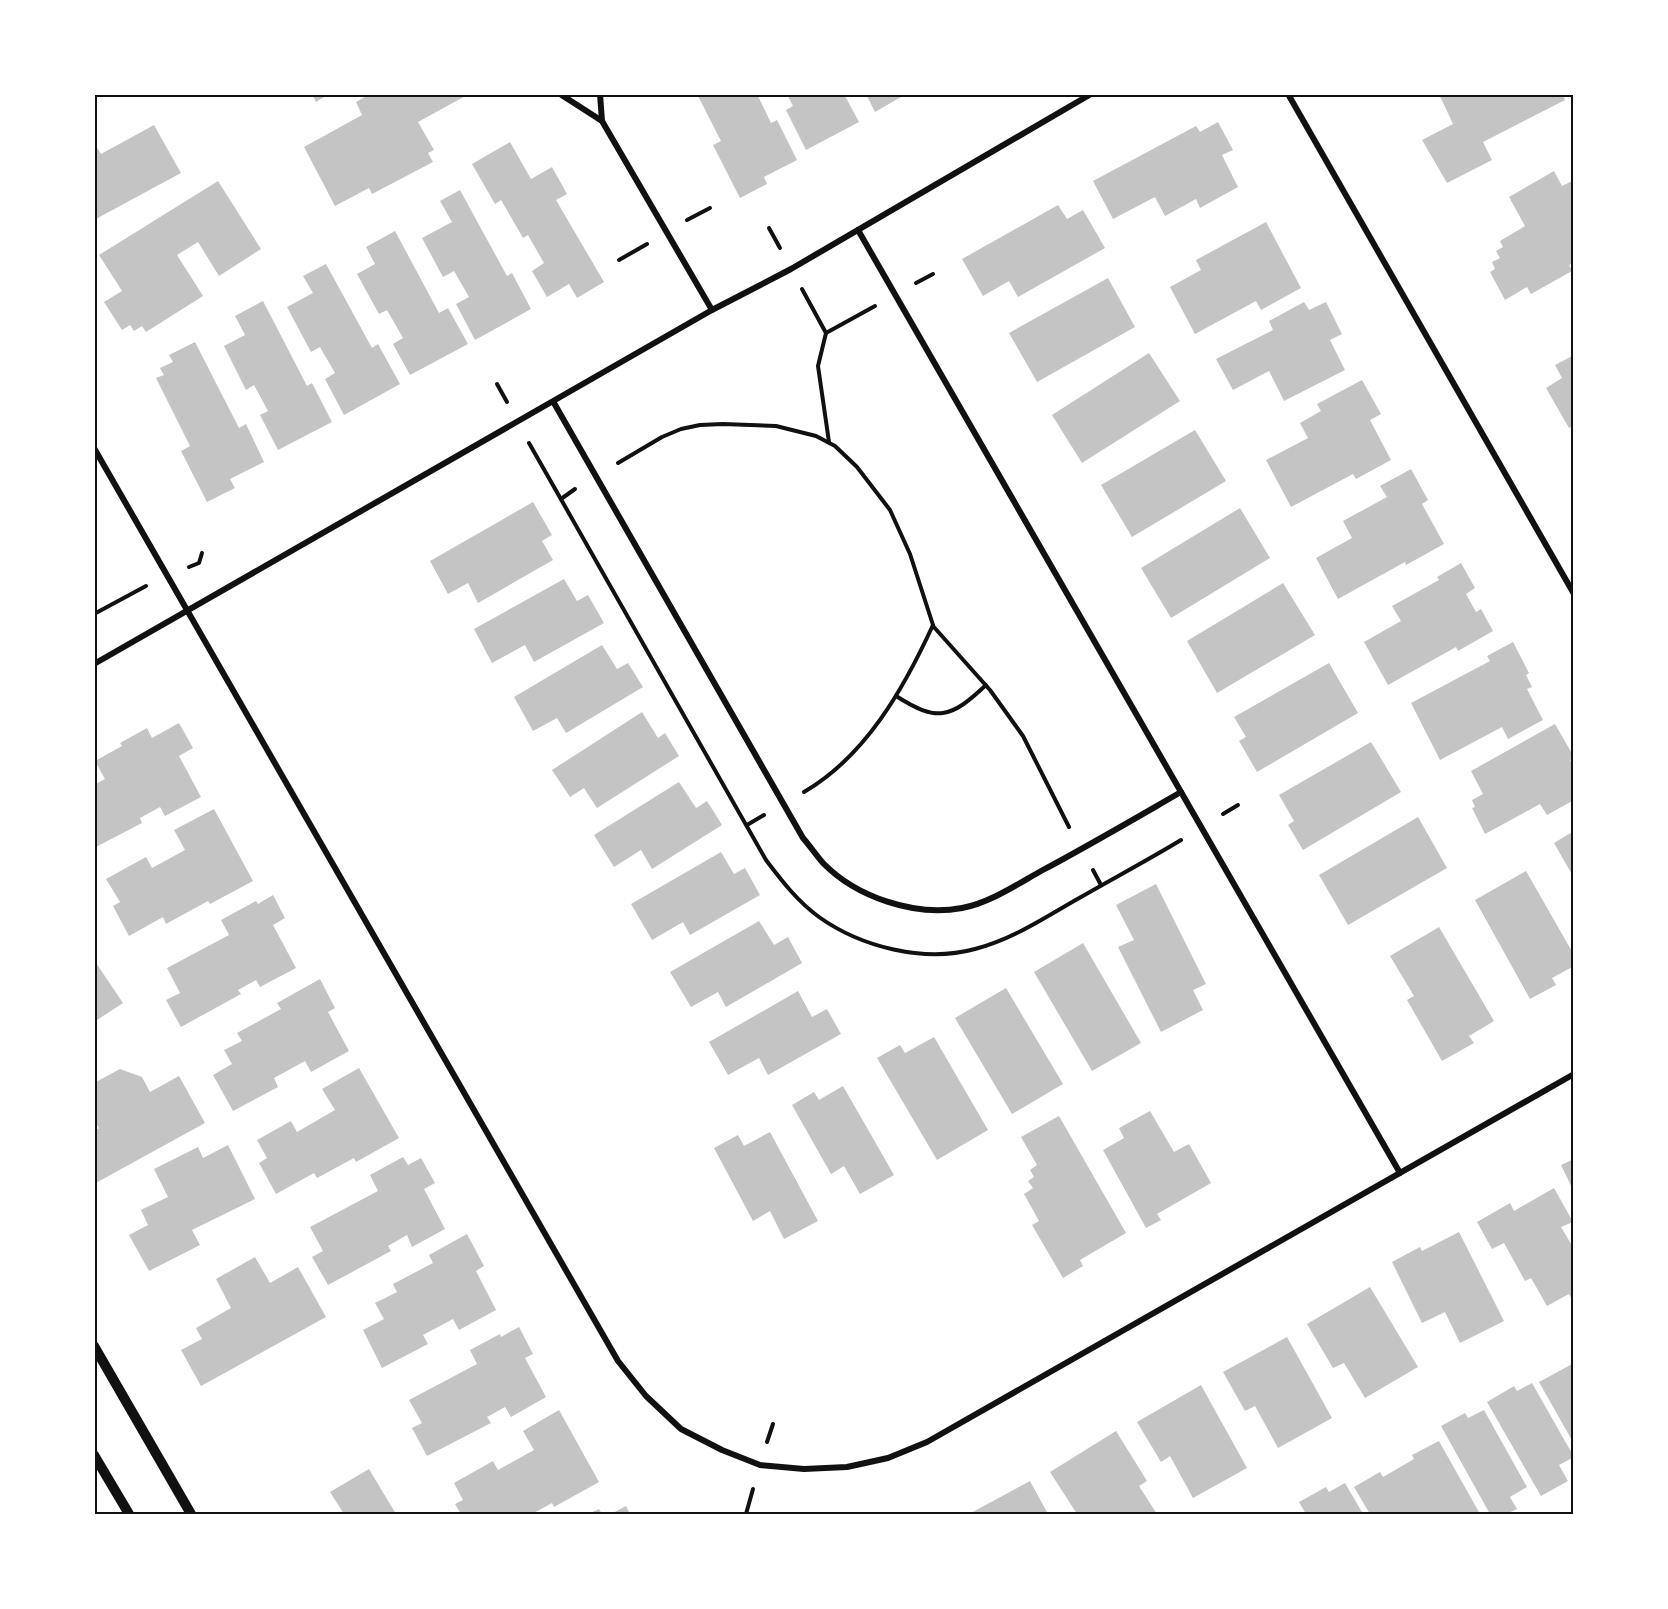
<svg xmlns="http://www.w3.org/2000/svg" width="1668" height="1609" viewBox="0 0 1668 1609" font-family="'Work Sans',sans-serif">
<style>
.building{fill:#c4c4c4}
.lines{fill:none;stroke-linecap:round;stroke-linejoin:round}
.path{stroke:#111;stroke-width:4}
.minor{stroke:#111;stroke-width:6}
.tertiary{stroke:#111;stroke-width:10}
.neatline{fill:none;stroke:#111;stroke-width:2}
</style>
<rect width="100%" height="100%" fill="#fff"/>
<g class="building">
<polygon points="312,94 329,94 316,102"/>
<polygon points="370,94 469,94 418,122 434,150 428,153 433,162 372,194 369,188 335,206 304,147 362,115 356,102"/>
<polygon points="697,94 757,94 771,123 777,120 797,160 764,177 767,184 740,198 713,145 721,141"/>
<polygon points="787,94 844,94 859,122 806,150 786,110 793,106"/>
<polygon points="866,94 906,94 875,112"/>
<polygon points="1439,94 1563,94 1565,100 1483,142 1492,160 1447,183 1422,140 1453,124"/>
<polygon points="1218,122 1233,150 1222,155 1238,187 1200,208 1196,199 1165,216 1155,197 1113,219 1093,181 1196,126 1200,132"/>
<polygon points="154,125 181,173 94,220 94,143 101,154"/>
<polygon points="510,142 531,179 552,167 567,194 556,200 604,282 577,298 569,284 547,297 532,271 544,263 528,235 523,238 501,200 495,204 472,164"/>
<polygon points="1554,171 1562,186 1574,180 1574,262 1569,265 1572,271 1531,294 1527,287 1505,300 1490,272 1495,269 1492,262 1500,258 1496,251 1503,247 1500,241 1525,226 1509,197"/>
<polygon points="218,181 261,249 219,276 198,242 177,255 203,296 146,332 142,326 134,331 130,325 122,330 104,302 122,291 99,255"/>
<polygon points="460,190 507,276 512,273 531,309 475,340 456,304 469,297 454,271 443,277 422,238 452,222 440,201"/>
<polygon points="1058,205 1067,219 1083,210 1105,248 1018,297 1009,281 983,296 962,259"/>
<polygon points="1266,222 1301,288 1261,310 1256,301 1195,334 1170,287 1201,270 1196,260"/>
<polygon points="395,231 439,313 448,308 468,344 410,375 393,344 403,338 387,310 379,314 357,274 375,264 366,247"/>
<polygon points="326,264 372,348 378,344 400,384 344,415 325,379 335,373 320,347 311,352 287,307 313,293 303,276"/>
<polygon points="1108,278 1135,327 1037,382 1009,333"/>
<polygon points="263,301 307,386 312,383 332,422 278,450 260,415 268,411 254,385 246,390 224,346 245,335 235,316"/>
<polygon points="1304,302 1309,310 1326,302 1342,334 1330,340 1345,370 1284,401 1269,371 1233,390 1216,359 1273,330 1269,321"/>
<polygon points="195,342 239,428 246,424 264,462 230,479 235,488 207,502 181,451 190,446 156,378 164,375 160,368 173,362 169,355"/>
<polygon points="1149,353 1180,401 1082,463 1052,415"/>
<polygon points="1574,355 1574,425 1569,428 1546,388 1562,378 1555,365"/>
<polygon points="1362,380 1381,414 1370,420 1391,460 1356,479 1353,474 1291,507 1266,460 1308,438 1300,423 1321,411 1317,404"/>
<polygon points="1195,430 1226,481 1132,537 1101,485"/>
<polygon points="1411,469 1428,500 1422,504 1444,544 1406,565 1405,562 1338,599 1316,558 1352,538 1343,521 1387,497 1380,486"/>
<polygon points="533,502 552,535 542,541 553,560 478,603 468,583 448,594 430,561"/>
<polygon points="1240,508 1270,558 1171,618 1141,568"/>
<polygon points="1461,563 1475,588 1466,594 1476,612 1481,609 1493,631 1458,651 1456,647 1388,685 1364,642 1401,621 1392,606 1439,580 1437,577"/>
<polygon points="564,579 577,601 588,595 604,623 534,662 525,645 492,663 474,629"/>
<polygon points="1283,583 1315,635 1217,693 1187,641"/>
<polygon points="1513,642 1529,673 1526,675 1532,687 1527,689 1543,720 1508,739 1502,727 1440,760 1411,703 1490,661 1487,656"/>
<polygon points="602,645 617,669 628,663 643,687 566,733 557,718 533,731 514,697"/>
<polygon points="1329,663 1358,713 1257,772 1239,741 1246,737 1234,717"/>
<polygon points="642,712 658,738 665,733 679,756 597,808 584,788 570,797 552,770"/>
<polygon points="179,723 193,748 179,756 201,797 165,816 160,807 140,818 142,823 94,848 94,785 105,779 95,761 122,746 120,743 147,728 152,738"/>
<polygon points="1555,724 1574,757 1570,760 1574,766 1574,800 1547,815 1540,804 1485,834 1472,808 1475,807 1472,800 1483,794 1471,771"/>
<polygon points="1371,742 1401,792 1303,850 1288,825 1294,821 1279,795"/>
<polygon points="679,782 696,808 707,801 722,825 652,869 641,850 614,867 594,835"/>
<polygon points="214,809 253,881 210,904 208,901 166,924 163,917 129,936 113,906 120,902 106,879 146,857 152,868 185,850 174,830"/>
<polygon points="1418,817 1447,868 1348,925 1319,875"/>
<polygon points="1574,831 1574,878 1554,843"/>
<polygon points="721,852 734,874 745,868 760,895 690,935 683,922 652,940 631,904"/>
<polygon points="1526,871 1574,955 1574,966 1552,978 1556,985 1530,999 1475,900"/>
<polygon points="1156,884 1206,984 1193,990 1203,1010 1161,1032 1118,947 1134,940 1116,905"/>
<polygon points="273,895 285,918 273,925 296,968 260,987 256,980 238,990 241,994 181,1027 166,1000 180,993 167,968 229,935 221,920 256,901 258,904"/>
<polygon points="759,921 774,945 788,937 802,963 726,1007 718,992 691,1007 670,972"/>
<polygon points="1439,927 1494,1021 1469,1036 1474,1043 1442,1061 1407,1000 1414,996 1390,956"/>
<polygon points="1083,943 1141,1043 1092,1071 1034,972"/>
<polygon points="94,960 123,1003 94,1022"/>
<polygon points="320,979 335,1008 328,1012 349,1051 311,1072 305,1061 274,1078 278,1087 233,1111 213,1075 232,1064 224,1050 242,1041 237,1033 281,1009 277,1003"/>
<polygon points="1006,988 1063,1084 1012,1114 955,1018"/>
<polygon points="798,991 812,1017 827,1009 841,1034 768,1075 759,1058 728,1075 709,1042"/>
<polygon points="934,1037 988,1130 937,1160 877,1058 900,1045 905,1053"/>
<polygon points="359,1068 399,1138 356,1162 354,1158 317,1178 314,1173 276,1194 259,1163 267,1158 257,1140 291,1121 297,1132 335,1110 322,1089"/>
<polygon points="120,1069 142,1077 150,1092 179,1076 205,1123 94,1184 94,1131 99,1128 94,1121 94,1083"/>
<polygon points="843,1086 894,1175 860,1194 844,1166 831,1174 792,1105 814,1092 819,1100"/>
<polygon points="1150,1111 1174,1152 1189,1144 1211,1183 1157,1214 1161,1220 1146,1228 1103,1150 1124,1138 1119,1128"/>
<polygon points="1059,1116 1126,1233 1080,1260 1083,1266 1063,1278 1032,1225 1039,1221 1024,1194 1033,1188 1028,1181 1034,1177 1030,1170 1037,1165 1021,1137"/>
<polygon points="770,1132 818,1221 784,1239 770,1211 753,1221 714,1148 738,1135 744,1146"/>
<polygon points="228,1145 255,1199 192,1230 200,1245 149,1271 129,1235 148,1225 141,1210 168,1197 154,1169 198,1147 203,1158"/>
<polygon points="403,1157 408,1165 421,1158 435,1183 424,1189 445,1229 412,1247 407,1235 388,1246 391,1251 328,1285 312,1257 323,1251 310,1227 378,1191 370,1175"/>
<polygon points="1574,1159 1574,1192 1561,1165"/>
<polygon points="1554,1188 1573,1222 1561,1227 1574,1249 1574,1303 1569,1294 1547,1306 1531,1278 1525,1281 1504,1243 1492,1249 1477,1222 1510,1203 1514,1211"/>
<polygon points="1459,1232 1504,1321 1460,1343 1445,1312 1422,1323 1392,1262 1420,1247 1422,1251"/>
<polygon points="467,1234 484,1266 476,1271 496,1310 459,1330 453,1319 423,1335 428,1344 382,1368 363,1330 384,1319 375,1303 397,1292 393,1284 433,1263 429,1255"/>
<polygon points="255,1257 270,1283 298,1267 326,1317 201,1386 181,1350 202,1339 196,1328 231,1308 216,1279"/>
<polygon points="1370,1287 1418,1367 1365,1398 1344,1363 1333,1368 1307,1324"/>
<polygon points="519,1327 533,1354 525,1358 546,1397 511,1417 505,1407 487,1417 491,1423 427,1456 412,1428 422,1423 409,1400 477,1364 470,1350 500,1334 501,1337"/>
<polygon points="1287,1337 1332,1418 1278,1448 1255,1406 1245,1411 1223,1372"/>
<polygon points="1574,1363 1574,1444 1539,1382"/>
<polygon points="1532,1383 1574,1457 1559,1465 1568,1481 1541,1496 1487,1402 1514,1386 1517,1391"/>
<polygon points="1201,1385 1247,1468 1193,1498 1170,1456 1161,1462 1137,1422"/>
<polygon points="559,1410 599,1482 554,1507 552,1503 532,1514 461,1514 455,1504 463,1500 454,1483 493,1461 498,1470 534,1450 523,1431"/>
<polygon points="1484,1410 1527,1487 1510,1497 1517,1509 1506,1514 1490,1514 1441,1426 1465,1413 1468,1418"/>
<polygon points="1116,1431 1147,1481 1139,1486 1157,1514 1077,1514 1050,1472"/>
<polygon points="1439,1441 1480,1514 1370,1514 1354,1487 1380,1472 1383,1477 1414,1459 1412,1455"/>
<polygon points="369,1469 396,1514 344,1514 330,1492"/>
<polygon points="1030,1481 1048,1514 969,1514"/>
<polygon points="1345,1483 1363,1514 1306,1514 1299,1502 1326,1487 1329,1492"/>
<polygon points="626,1506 630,1514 611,1514"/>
<polygon points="599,1509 602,1514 588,1514"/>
</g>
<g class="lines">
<g class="path">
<polyline points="687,220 710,208"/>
<polyline points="769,228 780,248"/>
<polyline points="619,260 647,244"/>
<polyline points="916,283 933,274"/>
<polyline points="802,289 826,333 818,366 829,442"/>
<polyline points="826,333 875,306"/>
<polyline points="497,384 507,402"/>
<path d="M529,443l237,417c16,21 31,41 53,57 42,30 105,46 156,32 39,-10 72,-33 106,-52 33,-19 67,-37 100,-57"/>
<path d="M618,463l44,-26 19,-8 19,-4 23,-1 53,2 40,10 19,10 22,21 33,43 20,44 23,71c-29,63 -67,131 -129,167"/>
<polyline points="561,499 575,489"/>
<polyline points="189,567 199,563 202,553"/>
<polyline points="94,614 146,586"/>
<polyline points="933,626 990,690 1023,736 1069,827"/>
<path d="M896,696c41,26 54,23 90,-11"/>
<polyline points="1223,814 1238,805"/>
<polyline points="747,825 764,815"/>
<polyline points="1093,870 1101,885"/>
<polyline points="767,1442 773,1424"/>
<polyline points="746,1514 753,1489"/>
</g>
<g class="minor">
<polyline points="560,94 602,121"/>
<polyline points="600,94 602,121 712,310"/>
<polyline points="1288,94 1574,594"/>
<polyline points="858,230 1400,1173"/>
<path d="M554,403l249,435c7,8 13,17 20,25 33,34 92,54 139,45 27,-5 54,-23 79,-37 47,-25 93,-52 140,-79"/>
<polyline points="94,448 618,1361 646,1396 681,1429 722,1450 760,1465 804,1469 847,1467 888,1458 927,1442 1574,1074"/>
<polyline points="94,664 712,310 791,269 1091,94"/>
</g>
<g class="tertiary">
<polyline points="94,1346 191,1514"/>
<polyline points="94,1455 129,1514"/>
</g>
</g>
<rect width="1668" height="1609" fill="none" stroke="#ffffff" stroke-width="192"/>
<rect x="96" y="96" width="1476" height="1417" class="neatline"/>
</svg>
